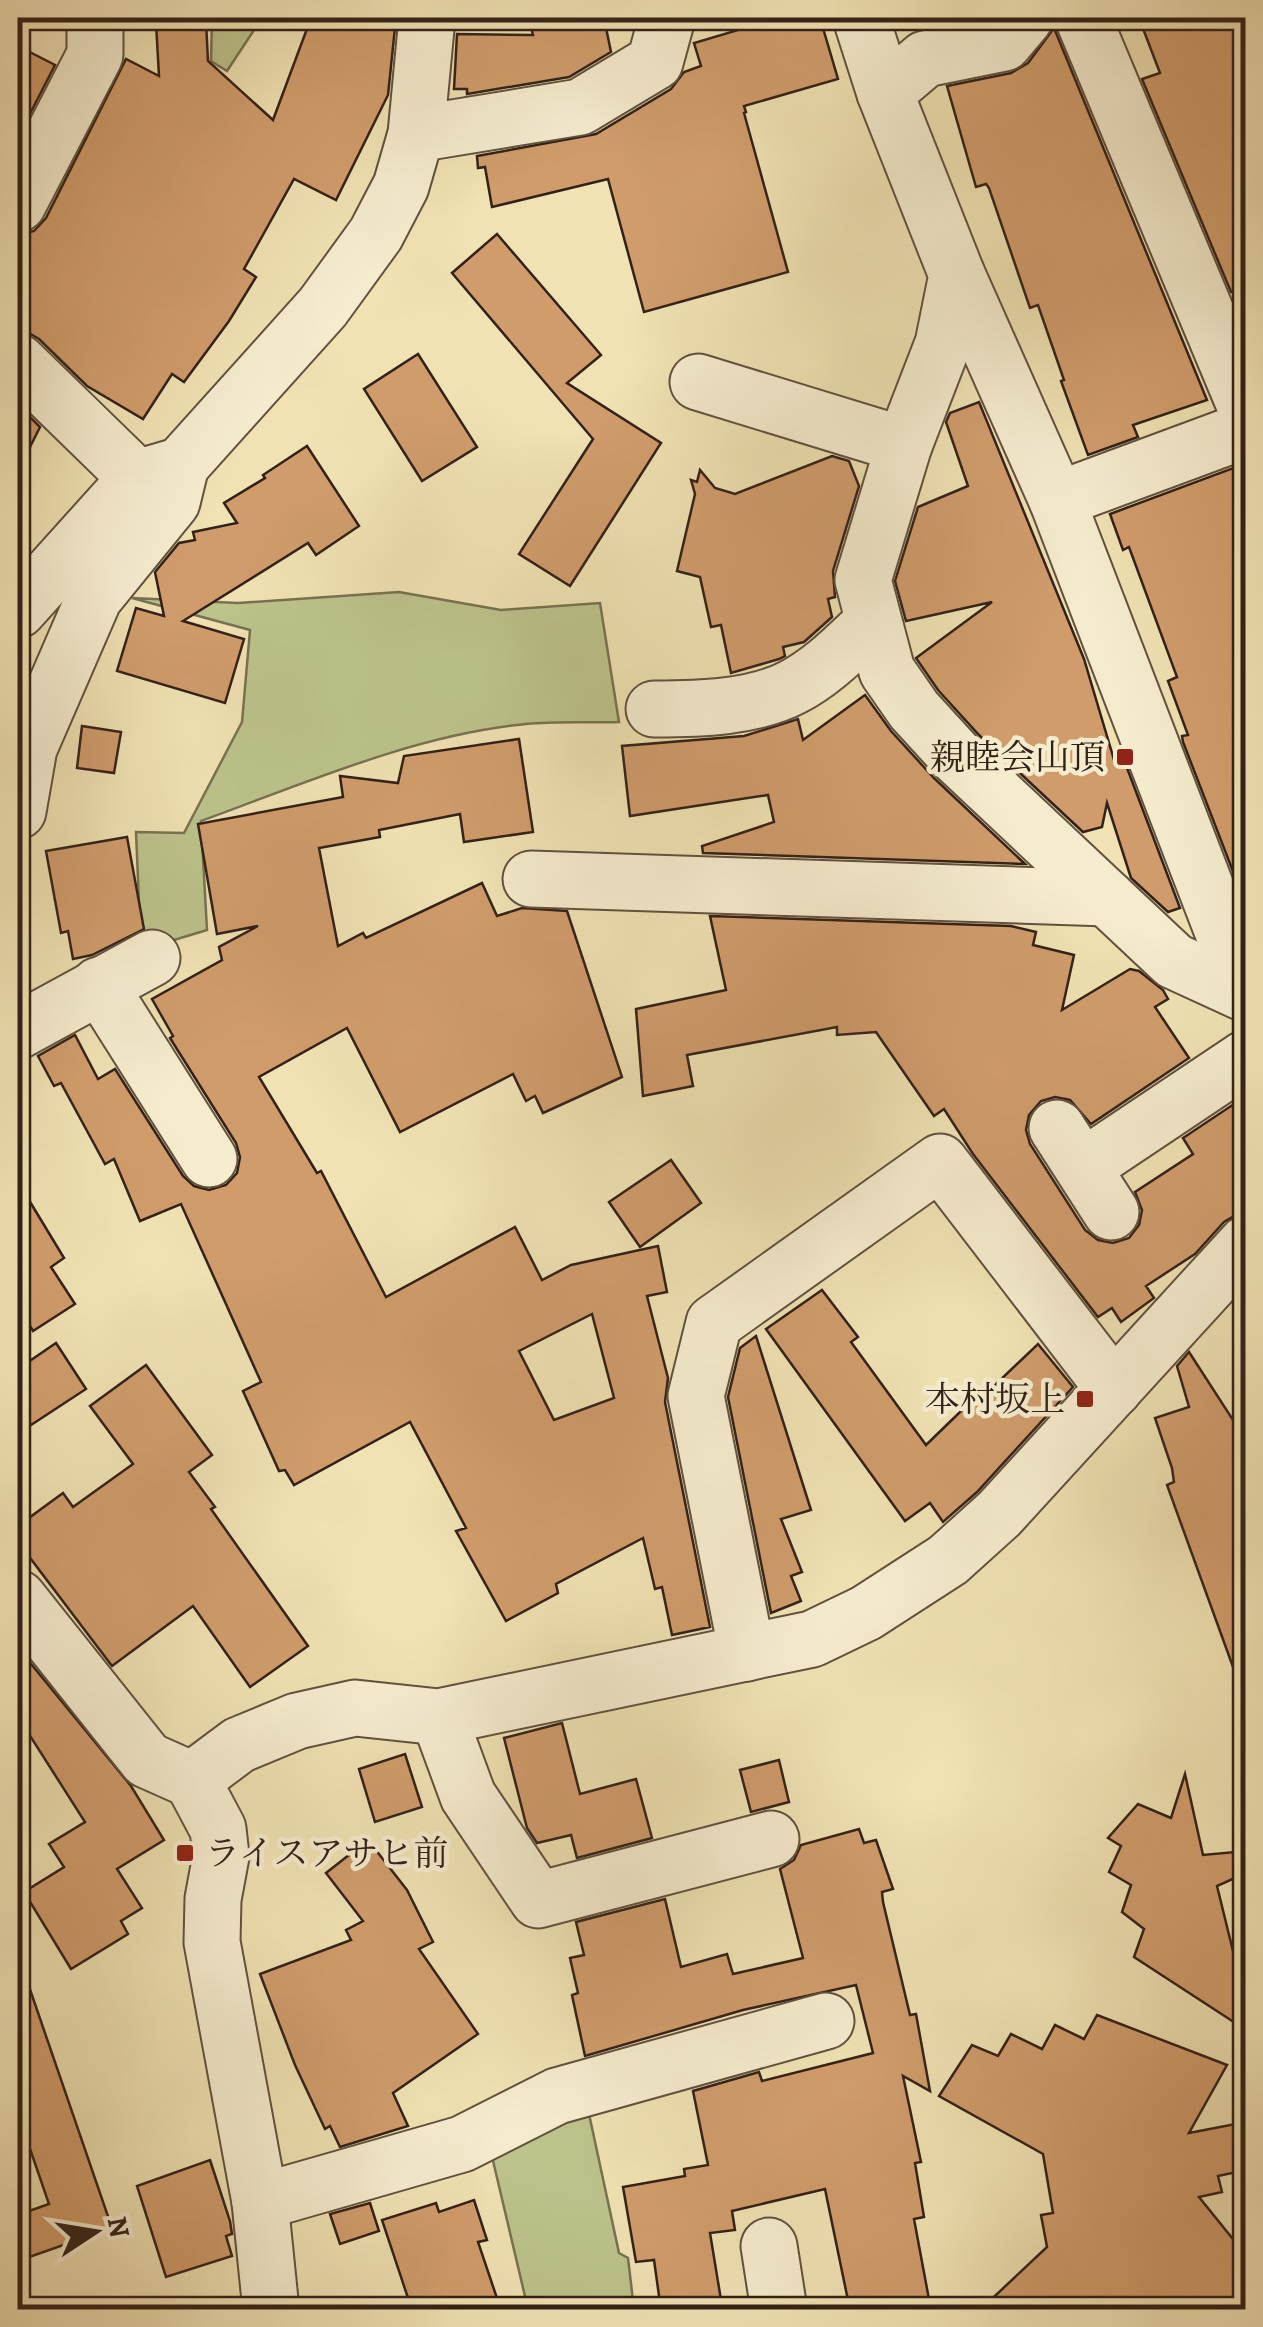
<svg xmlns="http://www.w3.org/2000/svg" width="1263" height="2327" viewBox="0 0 1263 2327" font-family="Alegreya,'Noto Serif JP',serif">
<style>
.green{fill:#bcc38b;stroke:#787252;stroke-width:2.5}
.building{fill:#d09c6c;stroke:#332118;stroke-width:2.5;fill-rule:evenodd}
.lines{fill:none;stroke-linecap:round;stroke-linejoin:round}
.minor-casing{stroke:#62513f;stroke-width:59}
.minor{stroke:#f5ecce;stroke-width:55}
.poi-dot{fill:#8f2418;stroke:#f5ecce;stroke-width:4}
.labels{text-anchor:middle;stroke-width:9;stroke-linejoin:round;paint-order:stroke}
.poi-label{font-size:35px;fill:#332118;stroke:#f5ecce;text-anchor:end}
</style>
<rect width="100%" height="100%" fill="#f0e2b3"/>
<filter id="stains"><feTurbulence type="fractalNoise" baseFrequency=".002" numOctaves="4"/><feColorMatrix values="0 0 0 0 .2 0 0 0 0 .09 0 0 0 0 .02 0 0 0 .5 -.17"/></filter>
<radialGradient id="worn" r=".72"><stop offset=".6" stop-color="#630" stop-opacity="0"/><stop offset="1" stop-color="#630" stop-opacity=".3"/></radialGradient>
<g class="green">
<polygon points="212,18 262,18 227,71 211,61"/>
<path d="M399,592l102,18 99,-7 19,119c-30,1 -62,-1 -93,2 -112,11 -220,59 -325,97l6,109 -66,20 -5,-118 48,1 58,-111 8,-92 -118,-32 106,5z"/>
<polygon points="586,2100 619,2253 628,2258 634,2309 528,2309 490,2148"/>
</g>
<g class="building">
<polygon points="311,18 396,18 388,95 336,200 294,179 244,269 256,277 229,321 184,382 172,374 143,419 87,386 39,339 27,332 18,332 18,235 34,231 46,218 126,59 159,76 156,23 206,21 208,61 273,120"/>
<polygon points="529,18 604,18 611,52 569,77 467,94 467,89 454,89 457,34 533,35"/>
<polygon points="742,18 820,18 838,79 744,106 746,112 744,113 788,272 644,312 608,179 492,207 485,167 478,168 477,156 596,134 671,89 684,72 701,66 694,43 745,28"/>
<polygon points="1139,18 1246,18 1246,287 1231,292 1142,79 1160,73"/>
<polygon points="1054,28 1207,400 1133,425 1138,437 1088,455 1061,381 1064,380 1038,305 1030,308 989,188 986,184 976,187 947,86 1011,73 1028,63"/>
<polygon points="18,46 55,65 18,137"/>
<polygon points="497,234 601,355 567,383 661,443 570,586 519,554 593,439 452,273"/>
<polygon points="418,354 477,447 422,481 364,389"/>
<polygon points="979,402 1084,659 1115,763 1124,760 1180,908 1168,912 1131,878 1107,803 1102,827 1083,832 979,735 938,690 916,658 992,602 906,621 895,581 918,507 968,486 946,422 950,413"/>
<polygon points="18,405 40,427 18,471"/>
<polygon points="307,446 359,526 316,555 308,543 183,621 244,639 225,703 117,671 136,608 164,616 155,572 179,543 195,540 193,532 237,523 224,503 265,478 263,475"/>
<polygon points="832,456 849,461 859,486 833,571 835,597 828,599 832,617 804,642 783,647 785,656 779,659 731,673 721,625 711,627 700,577 677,571 695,494 691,480 697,482 700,470 715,488 735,494"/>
<polygon points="1236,467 1246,494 1246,885 1239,887 1183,742 1182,736 1188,735 1168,681 1177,677 1129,547 1123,550 1110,514"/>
<polygon points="865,695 891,731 934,778 1025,864 703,853 702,846 774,822 768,795 630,816 622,746 744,736 798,719 803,740"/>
<polygon points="82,726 121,732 114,773 77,768"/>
<path d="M519,739l14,93 -69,10 -4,-28 -81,16 1,7 -61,11 19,98 25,-13 3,5 116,-55 15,33 25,-8 45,3 55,166 -79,36 -8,-17 -9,5 -13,-27 -113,58 -53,-104 -88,49 58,96 4,-2 65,126 129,-70 27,53 29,-15 87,-19 9,46 -20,4 21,82 -3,24 45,225 -38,8 -10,-48 -7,2 -12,-51 -87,46 2,9 -52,28 -50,-90 10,-3 -56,-106 -116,63 -9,-15 -6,1 -36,-80 18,-9 -80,-178 -41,17 -26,-62 -9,5 -44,-81 -7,3 -16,-30 37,-21 23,44 17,-10 68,107 11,10 15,4 17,-5 11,-12 3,-16 -4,-14 -66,-105 3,-2 -21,-37 70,-39 -3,-13 39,-21 -41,8 -19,-110 145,-27 -3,-21 58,7 6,-27zM592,1314l22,84 -60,22 -35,-69z"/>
<polygon points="127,837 144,929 92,955 73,959 68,931 61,933 46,851"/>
<polygon points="710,916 1011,926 1036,932 1033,945 1074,955 1062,1010 1130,969 1139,971 1163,990 1168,999 1155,1007 1189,1058 1091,1124 1070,1100 1055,1097 1041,1101 1029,1115 1026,1130 1030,1144 1085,1230 1098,1240 1113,1243 1129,1238 1139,1225 1142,1210 1135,1192 1193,1154 1183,1138 1246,1096 1246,1214 1236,1215 1224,1222 1195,1254 1146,1286 1154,1298 1121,1322 1112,1308 1098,1317 973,1154 944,1109 934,1116 876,1032 837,1035 837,1027 687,1055 693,1086 643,1096 636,1009 726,990"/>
<polygon points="671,1160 701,1203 640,1247 609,1202"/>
<polygon points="18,1182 64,1258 51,1267 75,1304 33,1331 18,1306"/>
<polygon points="822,1290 858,1337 851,1342 926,1445 990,1383 994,1386 1038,1344 1073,1387 977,1492 943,1522 930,1503 905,1521 766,1329"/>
<polygon points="756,1336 811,1510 781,1519 802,1572 791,1576 801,1601 771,1613 728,1397 740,1348"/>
<polygon points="56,1343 86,1389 31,1425 18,1404 18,1369"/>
<polygon points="1189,1352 1246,1440 1246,1688 1241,1689 1167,1485 1174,1482 1172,1468 1155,1418 1189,1407 1177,1366"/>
<polygon points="146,1365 212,1455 189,1472 215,1507 211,1509 308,1646 250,1687 193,1606 112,1666 18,1542 18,1526 63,1493 73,1507 133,1464 90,1406"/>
<polygon points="18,1648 131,1786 164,1840 117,1869 142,1908 121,1921 128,1934 71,1969 24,1892 64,1867 49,1844 85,1822 18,1717"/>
<polygon points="562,1723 580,1794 636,1779 652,1838 577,1858 571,1835 537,1843 527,1828 504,1738"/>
<polygon points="405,1754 422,1807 375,1822 359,1769"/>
<polygon points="779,1760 789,1802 751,1812 740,1770"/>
<polygon points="1185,1774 1203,1855 1246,1851 1246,1873 1217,1886 1246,2004 1246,2030 1134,1957 1144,1929 1122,1912 1131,1885 1109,1872 1121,1846 1108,1838 1138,1804 1171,1818"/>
<polygon points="859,1829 864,1843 876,1840 893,1889 882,1892 883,1902 910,2015 916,2014 930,2091 903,2076 921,2162 915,2163 924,2217 914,2219 931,2310 850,2310 825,2189 732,2211 735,2230 710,2233 722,2306 661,2310 654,2260 636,2262 623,2187 685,2176 684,2169 708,2165 693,2091 759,2072 762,2081 873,2053 856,1985 743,2010 585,2056 572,1995 578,1993 570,1958 584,1955 576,1922 665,1899 681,1967 727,1954 733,1974 803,1958 780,1869 794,1860 801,1845"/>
<polygon points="368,1840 407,1890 433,1942 419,1949 478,2034 393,2093 408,2126 340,2147 330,2126 325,2129 295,2065 260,1974 351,1940 346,1930 363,1921 326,1873"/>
<polygon points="24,1972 112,2228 18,2261 18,2215 49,2204 18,2114 18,1974"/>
<polygon points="1097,2015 1227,2065 1189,2133 1246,2122 1246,2170 1218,2176 1222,2192 1199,2197 1245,2254 1245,2310 980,2310 1047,2247 1041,2215 1053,2213 1043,2154 939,2096 972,2045 998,2056 1011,2034 1042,2049 1055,2025 1084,2039"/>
<polygon points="210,2160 230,2221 232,2234 226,2236 232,2256 166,2277 137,2186"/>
<polygon points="474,2200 487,2240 478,2242 501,2310 412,2310 382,2220 436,2203 439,2212"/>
<polygon points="370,2203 379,2231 340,2244 330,2214"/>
</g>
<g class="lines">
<g class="minor-casing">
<g id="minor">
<polyline points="861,18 885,93 957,275 943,344 904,445 863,580 887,671 914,710 957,757 1174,961 1246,994"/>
<polyline points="1083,18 1246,408"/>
<polyline points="885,93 925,59 1004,43 1025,18"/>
<polyline points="416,134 580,107 655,62 667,18"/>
<polyline points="18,204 95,55 95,18"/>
<polyline points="957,275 1057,500 1246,992"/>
<polyline points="18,362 137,478"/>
<polyline points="698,382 904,445"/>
<polyline points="1057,500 1246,430"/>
<polyline points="18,610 137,478 181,465 323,307 376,234 401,186 416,134 427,18"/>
<path d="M654,709c44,0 99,-1 139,-22 31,-16 55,-42 80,-65"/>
<polyline points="18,811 29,748 94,598 172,502 181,465"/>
<polyline points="531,879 1107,898"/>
<polyline points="99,985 209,1159"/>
<polyline points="18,1031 152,958"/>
<polyline points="1057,1128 1111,1212"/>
<polyline points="1083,1167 1246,1058"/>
<polyline points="18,1598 147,1760 192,1780 218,1829 221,1856 213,1899 212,1942 260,2202 271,2310"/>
<polyline points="747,1653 696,1396 714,1323 940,1162 1114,1389"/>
<polyline points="439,1717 468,1796 538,1900 771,1839"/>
<polyline points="192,1780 239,1745 297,1721 355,1708 439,1717 812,1639 866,1613 948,1560 999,1514 1246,1244"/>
<polyline points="260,2202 462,2144 557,2096 826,2021"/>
<polyline points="769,2246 779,2310"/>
</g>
</g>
<use href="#minor" class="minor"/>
</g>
<g class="poi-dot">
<rect x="1115" y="747" width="20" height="20" rx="5"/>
<rect x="1075" y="1389" width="20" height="20" rx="5"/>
<rect x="175" y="1843" width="20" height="20" rx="5"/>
</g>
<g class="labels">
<g class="poi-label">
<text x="1105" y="769">親睦会山頂</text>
<text x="1065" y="1411">本村坂上</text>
<text x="205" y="1865" text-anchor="start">ライスアサヒ前</text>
</g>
</g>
<rect width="1263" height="2327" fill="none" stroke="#f0e2b3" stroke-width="60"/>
<rect x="20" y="20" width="1223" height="2287" fill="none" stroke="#332118" stroke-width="5"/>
<rect x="30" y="30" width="1203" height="2267" fill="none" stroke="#332118" stroke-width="2.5"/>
<g transform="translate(95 2232) rotate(78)" stroke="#f5ecce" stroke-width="8" paint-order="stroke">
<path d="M0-8L18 38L0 25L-18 38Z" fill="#332118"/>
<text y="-15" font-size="28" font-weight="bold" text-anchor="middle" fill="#332118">N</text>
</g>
<rect width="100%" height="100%" filter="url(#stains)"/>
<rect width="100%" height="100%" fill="url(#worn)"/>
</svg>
